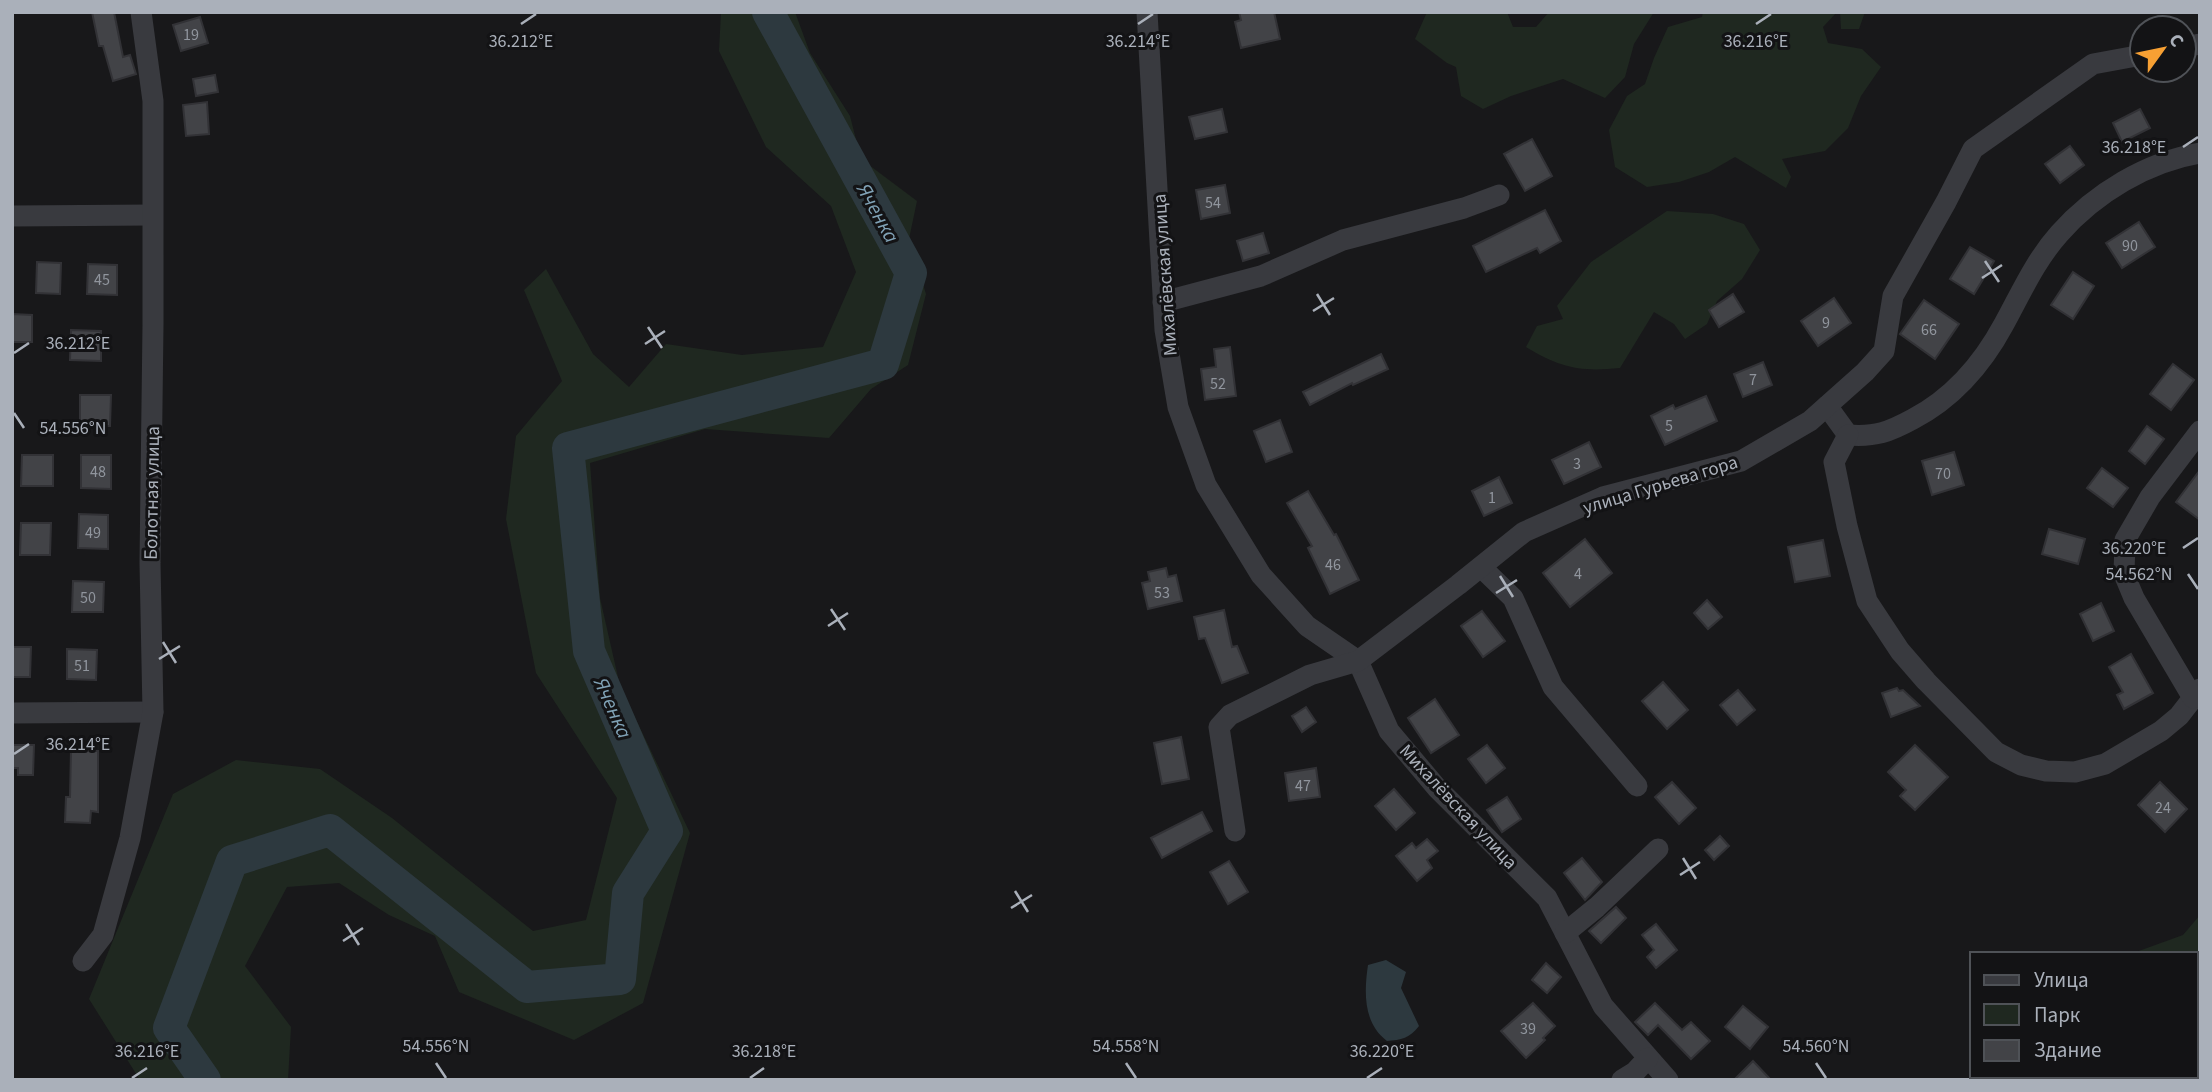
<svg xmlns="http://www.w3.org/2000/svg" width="2212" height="1092" viewBox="0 0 2212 1092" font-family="'Source Sans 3',sans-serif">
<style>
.green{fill:#1f2820}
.water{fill:#2d393f}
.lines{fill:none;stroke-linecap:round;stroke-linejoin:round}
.river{stroke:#2d393f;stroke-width:32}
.building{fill:#424347;stroke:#323236;stroke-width:2}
.minor{stroke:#393a3f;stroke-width:21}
.ticks{fill:none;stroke:#aab0ba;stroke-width:2.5}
.labels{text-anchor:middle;stroke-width:6;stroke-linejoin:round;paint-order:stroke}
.number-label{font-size:16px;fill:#90959d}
.street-label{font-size:19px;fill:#aab0ba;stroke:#131315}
.water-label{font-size:21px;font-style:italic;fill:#80a2b6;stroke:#131315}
.ticks-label{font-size:18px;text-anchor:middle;fill:#aab0ba;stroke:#131315;stroke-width:6;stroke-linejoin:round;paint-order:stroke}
</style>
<rect width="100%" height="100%" fill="#18181a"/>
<g class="green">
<polygon points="721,12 795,12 810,53 850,116 861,159 917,201 909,239 926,294 908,365 871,389 829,438 705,429 590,463 600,598 620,686 690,833 643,1003 574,1040 459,992 435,936 389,915 339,883 287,887 245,966 291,1027 288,1080 140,1080 89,999 173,794 236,760 320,769 392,818 533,931 586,920 617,798 536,673 506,519 516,436 562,381 524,290 546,269 593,354 629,387 666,344 742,355 823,347 856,272 831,206 766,147 719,51"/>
<polygon points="1427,12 1507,12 1513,27 1536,27 1549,12 1654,12 1634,44 1625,77 1605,98 1563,79 1511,96 1483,109 1461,96 1456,67 1447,63 1415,39"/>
<polygon points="1703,12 1837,12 1823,27 1828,43 1862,49 1881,67 1861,96 1848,128 1825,151 1782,159 1791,177 1786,188 1735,157 1709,172 1679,182 1647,187 1615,167 1609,130 1627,96 1645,84 1654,58 1668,27 1702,17"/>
<polygon points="1840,12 1865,12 1859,29 1841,29"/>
<path d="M1667,211l46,3 31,10 16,26 -18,29 -25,22 -10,23 -22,15 -11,-15 -20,-12 -34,56c-40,4 -59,0 -94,-21l11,-21 26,-7 -6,-13 34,-44z"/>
<polygon points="2200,915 2200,1080 1993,1080 1995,1076 2196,1076 2196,954 2127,954 2136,952 2183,935"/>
</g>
<path class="water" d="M1386,960l20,12 -5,16 18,38c-9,12 -18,14 -32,15 -24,-18 -23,-49 -19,-76z"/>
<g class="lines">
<polyline class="river" points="205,1080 169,1028 232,861 330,830 527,987 620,979 628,893 667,831 589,651 568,448 883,364 911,273 768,12"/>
</g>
<g class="building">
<polygon points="92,12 114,12 123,57 130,55 136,74 113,81 103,46 99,46"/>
<polygon points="1239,12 1274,12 1280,39 1241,48 1235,22 1241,20"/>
<polygon points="200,17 208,43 181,51 173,25"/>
<polygon points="215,75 218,92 196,96 193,79"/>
<polygon points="207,102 209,134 186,136 183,105"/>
<polygon points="1222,109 1227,132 1195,139 1189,117"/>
<polygon points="2140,109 2150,128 2122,142 2113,123"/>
<polygon points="1532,139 1552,176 1525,191 1504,154"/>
<polygon points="2070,146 2084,165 2060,183 2045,164"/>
<polygon points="1225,185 1230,213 1201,219 1196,190"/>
<polygon points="1545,210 1561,241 1540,253 1537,248 1486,272 1473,246"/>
<polygon points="2139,222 2155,247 2122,268 2106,243"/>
<polygon points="1263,233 1269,253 1243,261 1237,241"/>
<polygon points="1970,247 1994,261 1974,294 1950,279"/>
<polygon points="37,262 61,263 60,294 36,293"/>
<polygon points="88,264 117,265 117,295 87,294"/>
<polygon points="2073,272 2094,286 2073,319 2051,305"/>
<polygon points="1733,294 1744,312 1719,327 1709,310"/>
<polygon points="1834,298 1851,323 1818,346 1801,321"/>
<polygon points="1924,300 1959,324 1935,359 1900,334"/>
<polygon points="12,314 32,315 32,342 12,342"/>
<polygon points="71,330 101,331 101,361 70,360"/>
<polygon points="1230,347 1236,396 1205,400 1201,369 1216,367 1214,349"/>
<polygon points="1381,354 1388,369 1353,385 1352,383 1310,405 1303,392"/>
<polygon points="1763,362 1772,385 1743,397 1734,374"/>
<polygon points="2173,364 2194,380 2171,410 2150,394"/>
<polygon points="80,395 111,395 110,426 80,426"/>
<polygon points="1706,396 1717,421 1665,445 1651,416 1673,405 1675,409"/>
<polygon points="1280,420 1292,452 1266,462 1254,431"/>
<polygon points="2147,426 2164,439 2145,464 2129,451"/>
<polygon points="1589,442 1601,467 1564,484 1552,460"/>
<polygon points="1954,452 1964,485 1932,495 1922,461"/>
<polygon points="22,455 53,455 53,486 21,486"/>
<polygon points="81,455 111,455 111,489 81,488"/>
<polygon points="2102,468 2128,488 2113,507 2087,488"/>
<polygon points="2200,470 2200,520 2176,502"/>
<polygon points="1499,477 1512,503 1484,516 1472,491"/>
<polygon points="1308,491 1334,535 1336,534 1359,580 1330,594 1308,548 1312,546 1287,503"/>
<polygon points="79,514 108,515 108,549 78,548"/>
<polygon points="21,523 51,523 50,555 20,555"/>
<polygon points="2049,529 2085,539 2078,564 2042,554"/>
<polygon points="1585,539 1612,573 1570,607 1543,573"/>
<polygon points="1823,540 1830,576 1795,582 1788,547"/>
<polygon points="1166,568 1168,577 1176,575 1182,601 1148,609 1142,583 1150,581 1148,572"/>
<polygon points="73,581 104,582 103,612 72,612"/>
<polygon points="1707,600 1722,617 1708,629 1694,613"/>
<polygon points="2101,603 2114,631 2093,641 2080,614"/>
<polygon points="1224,610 1232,647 1237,646 1248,673 1222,683 1205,638 1199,639 1194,617"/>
<polygon points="1482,611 1505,641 1483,657 1461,626"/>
<polygon points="12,647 31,647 30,677 12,677"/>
<polygon points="67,649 97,650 96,680 67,679"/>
<polygon points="2131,654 2153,693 2124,709 2117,695 2123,692 2109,667"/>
<polygon points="1663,682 1688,710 1667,729 1642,701"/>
<polygon points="1897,688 1899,691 1903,690 1920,706 1891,717 1882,693"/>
<polygon points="1738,690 1755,710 1737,725 1720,705"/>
<polygon points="1435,699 1459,735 1431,753 1408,718"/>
<polygon points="1306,707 1316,722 1302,732 1292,716"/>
<polygon points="1181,737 1189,779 1162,784 1154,743"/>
<polygon points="12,745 34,745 33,775 18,775 18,768 12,768"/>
<polygon points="1487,745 1505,768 1486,783 1468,759"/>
<polygon points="1915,745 1948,777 1915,810 1900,796 1906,790 1888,772"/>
<polygon points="71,750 98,751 98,812 91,811 90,823 65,822 66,797 70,797"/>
<polygon points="1316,768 1320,797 1289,801 1285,773"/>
<polygon points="1672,782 1696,808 1679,824 1655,797"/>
<polygon points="2160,782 2187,809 2165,832 2138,805"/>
<polygon points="1394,789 1415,813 1396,830 1375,806"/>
<polygon points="1507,797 1521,819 1502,832 1487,810"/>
<polygon points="1202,812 1212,831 1162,858 1151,838"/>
<polygon points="1720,836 1729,846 1714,860 1705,850"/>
<polygon points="1427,839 1438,851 1427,860 1432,868 1417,881 1396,856 1412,843 1416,848"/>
<polygon points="1582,858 1602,882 1585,900 1564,873"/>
<polygon points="1229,861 1248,892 1228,904 1210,872"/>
<polygon points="1616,907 1626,918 1601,943 1589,931"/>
<polygon points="1656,924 1677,950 1656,968 1647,957 1654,950 1642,935"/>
<polygon points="1546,963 1561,977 1547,993 1532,980"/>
<polygon points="1533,1003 1555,1026 1543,1038 1545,1040 1526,1058 1501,1031"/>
<polygon points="1655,1003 1682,1030 1691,1022 1710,1041 1691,1059 1658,1025 1648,1035 1635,1022"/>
<polygon points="1743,1006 1768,1027 1750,1049 1725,1027"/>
<polygon points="1753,1061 1771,1080 1734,1080"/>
</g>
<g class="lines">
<g class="minor">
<polyline points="1147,12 1165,330 1178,407 1206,485 1261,575 1307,626 1358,661 1389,731 1437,788 1547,898 1603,1006 1668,1080"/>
<polyline points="2184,47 2200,44"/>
<polyline points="12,216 152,215"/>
<polyline points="1163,302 1261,276 1343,240 1464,208 1499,195"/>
<path d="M1827,406l21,29c28,2 41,-3 65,-16 40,-21 70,-56 91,-95 17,-31 31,-63 55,-90 36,-41 88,-72 141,-81"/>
<polyline points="1848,435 1834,462 1847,526 1867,601 1900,651 1926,681 1996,752 2021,765 2046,771 2075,772 2105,764 2161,731 2179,716 2200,689"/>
<polyline points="1481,567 1513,598 1553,687 1637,786"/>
<polyline points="2193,698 2134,598 2124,574 2125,540 2150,497 2200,431"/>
<polyline points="12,713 153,712"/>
<polyline points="1235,831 1219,727 1230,715 1310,675 1358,661 1458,585 1524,532 1603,497 1741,461 1810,421 1865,372 1884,351 1893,296 1946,202 1973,149 2093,64 2142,55"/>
<polyline points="1565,933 1597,907 1658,849"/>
<polyline points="83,961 103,935 130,838 153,712 150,563 153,325 153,101 141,12"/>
<polyline points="1622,1080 1635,1072 1648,1058"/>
</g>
</g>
<path class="ticks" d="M521,24l15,-10M1138,24l15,-10M1756,24l15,-10M2183,147l15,-10M1985,261l14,21M1982,278l20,-13M1317,294l13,21M1313,311l21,-13M648,327l14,21M645,344l20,-13M14,353l15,-10M14,413l10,15M2183,548l15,-10M2188,574l10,15M1500,576l13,21M1496,593l21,-13M831,609l14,21M828,626l20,-13M163,642l13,21M159,659l21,-13M14,754l15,-10M1683,858l13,21M1680,875l20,-13M1015,891l13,21M1011,908l21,-13M346,924l13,21M343,941l20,-13M436,1063l10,15M1126,1063l10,15M1816,1063l10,15M132,1078l15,-10M750,1078l14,-10M1367,1078l15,-10"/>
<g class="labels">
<g class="number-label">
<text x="191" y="40">19</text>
<text x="1213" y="208">54</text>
<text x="2130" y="251">90</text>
<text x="102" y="285">45</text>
<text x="1826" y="328">9</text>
<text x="1929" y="335">66</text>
<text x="1753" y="385">7</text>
<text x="1218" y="389">52</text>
<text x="1669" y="431">5</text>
<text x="1577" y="469">3</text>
<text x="98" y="477">48</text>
<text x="1943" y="479">70</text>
<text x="1492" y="503">1</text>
<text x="93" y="538">49</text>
<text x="1333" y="570">46</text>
<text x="1578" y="579">4</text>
<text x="1162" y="598">53</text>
<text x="88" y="603">50</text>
<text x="82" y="671">51</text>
<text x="1303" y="791">47</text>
<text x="2163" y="813">24</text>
<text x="1528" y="1034">39</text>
</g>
<g class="street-label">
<text transform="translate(1164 275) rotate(-94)" y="7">Михалёвская улица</text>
<text transform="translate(1660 484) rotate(-17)" y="7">улица Гурьева гора</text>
<text transform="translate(151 493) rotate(-89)" y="7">Болотная улица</text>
<text transform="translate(1459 806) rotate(47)" y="7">Михалёвская улица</text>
</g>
<g class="water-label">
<text transform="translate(878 213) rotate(61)" y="7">Яченка</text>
<text transform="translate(613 708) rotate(66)" y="7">Яченка</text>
</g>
</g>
<g class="ticks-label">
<text x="1756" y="47">36.216°E</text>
<text x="521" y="47">36.212°E</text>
<text x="1138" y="47">36.214°E</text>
<text x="2134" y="153">36.218°E</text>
<text x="78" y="349">36.212°E</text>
<text x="73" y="434">54.556°N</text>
<text x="2134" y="554">36.220°E</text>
<text x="2139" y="580">54.562°N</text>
<text x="78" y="750">36.214°E</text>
<text x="436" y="1052">54.556°N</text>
<text x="1126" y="1052">54.558°N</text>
<text x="1816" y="1052">54.560°N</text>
<text x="147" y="1057">36.216°E</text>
<text x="764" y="1057">36.218°E</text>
<text x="1382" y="1057">36.220°E</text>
</g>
<rect width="2212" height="1092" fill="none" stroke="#aab0ba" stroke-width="28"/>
<rect x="1970" y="952" width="228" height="126" fill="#131315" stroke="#4f5257" stroke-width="2"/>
<rect x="1984" y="975" width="35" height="10" fill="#393a3f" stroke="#4f5257" stroke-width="2"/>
<text x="2034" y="987" font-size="21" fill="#aab0ba">Улица</text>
<rect x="1984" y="1004" width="35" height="21" fill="#1f2820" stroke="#4f5257" stroke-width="2"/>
<text x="2034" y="1022" font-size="21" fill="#aab0ba">Парк</text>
<rect x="1984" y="1040" width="35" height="21" fill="#424347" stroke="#4f5257" stroke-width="2"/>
<text x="2034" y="1057" font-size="21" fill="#aab0ba">Здание</text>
<g transform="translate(2163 49) rotate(57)"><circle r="33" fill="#131315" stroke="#4f5257" stroke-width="2"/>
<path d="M0-5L12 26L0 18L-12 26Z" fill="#f7a033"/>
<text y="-10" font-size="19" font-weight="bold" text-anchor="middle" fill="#aab0ba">С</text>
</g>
</svg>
